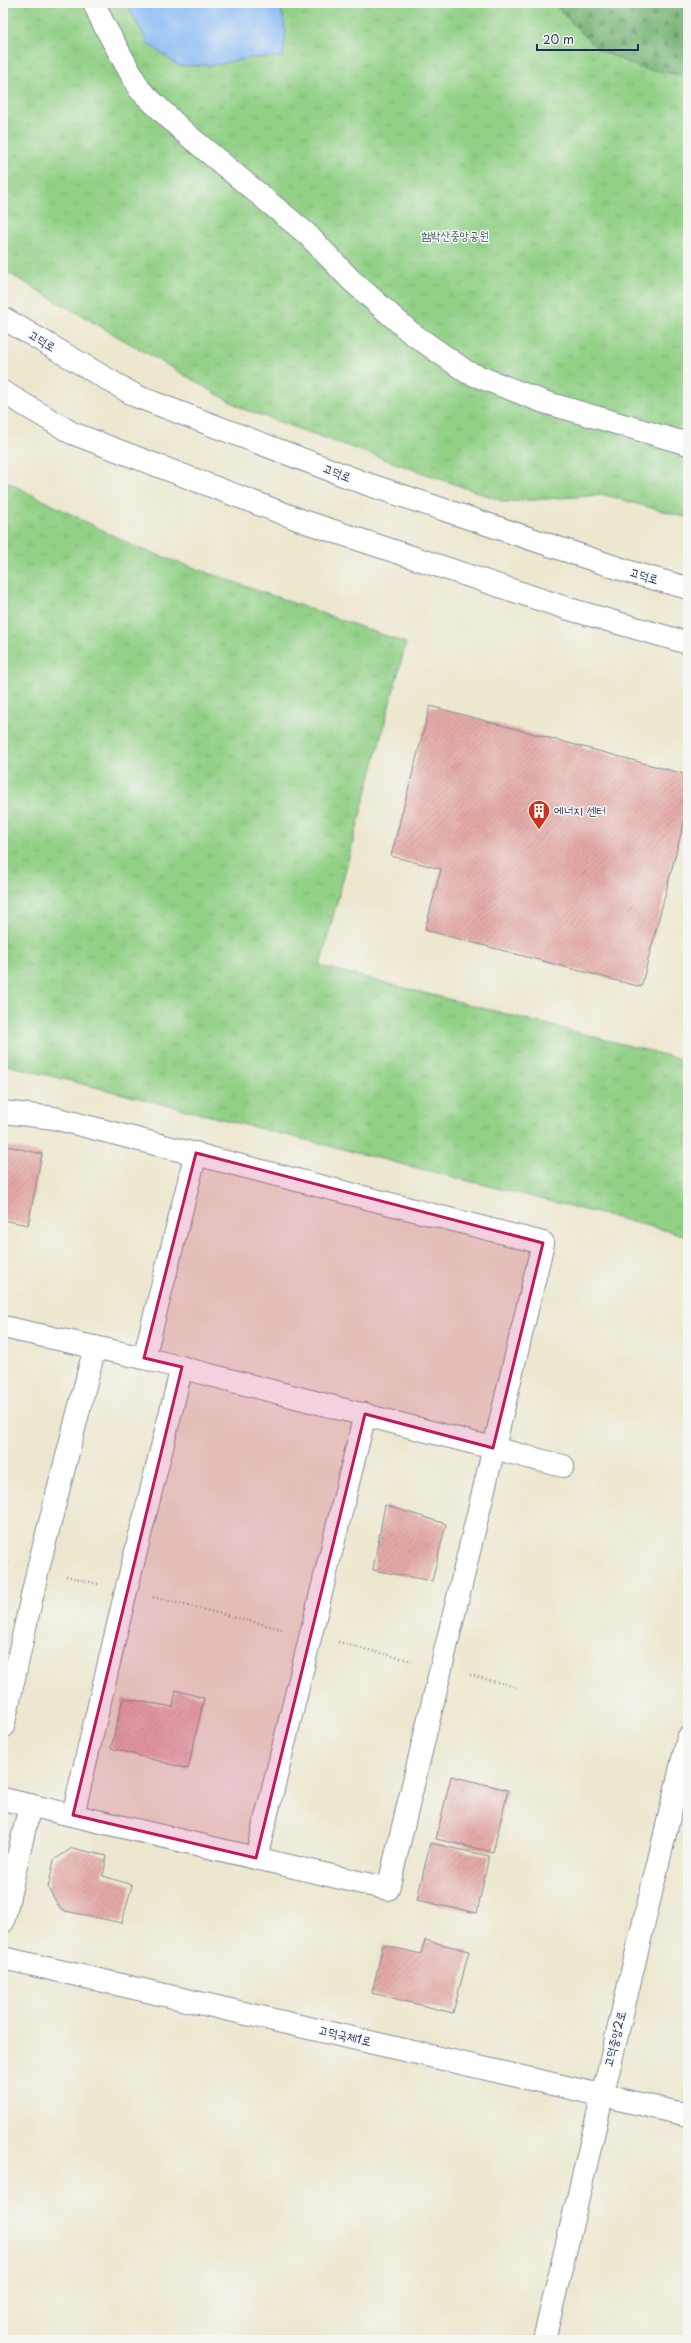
<svg xmlns="http://www.w3.org/2000/svg" width="691" height="2343" viewBox="0 0 691 2343" font-family="'Playpen Sans','Poor Story',sans-serif">
<style>
.grass{fill:url(#grass-tufts);stroke:#568072}
.forest{fill:url(#forest-firs);stroke:#487068}
.water{fill:#89baf5;stroke:#5274aa}
.building{fill:url(#building-hatch)}
.lines{fill:none;stroke-linecap:round;stroke-linejoin:round}
.minor-casing{stroke:#848b96;stroke-width:24}
.tertiary-casing{stroke:#848b96;stroke-width:24}
.path{stroke:#848b96;stroke-width:2.5;stroke-dasharray:1 3;stroke-linecap:butt}
.minor{stroke:#fff;stroke-width:22}
.tertiary{stroke:#fff;stroke-width:22}
.marked{fill:#c2185b;fill-opacity:0.2;stroke:#c2185b;stroke-width:3;stroke-linejoin:round}
.labels{text-anchor:middle;stroke-width:3;stroke-linejoin:round;paint-order:stroke}
.park-label{font-size:12px;fill:#395768;stroke:#f6f6f2}
.street-label{font-size:12px;fill:#1b2f5e;stroke:#f6f6f2}
.poi-label{font-size:12px;fill:#1b2f5e;stroke:#f6f6f2;text-anchor:start}
</style>
<defs>
<pattern id="grass-tufts" width="24" height="20" patternUnits="userSpaceOnUse"><rect width="24" height="20" fill="#92d086"/><path d="M3 7l-1-3M5 7V3M7 7l1-3M15 17l-1-3M17 17v-4M19 17l1-3" fill="none" stroke="#7db376"/></pattern>
<pattern id="forest-firs" width="22" height="20" patternUnits="userSpaceOnUse"><rect width="22" height="20" fill="#75b273"/><path d="M5 1l3.5 6h-7zM16 11l3.5 6h-7z" fill="#5f9162"/></pattern>
<pattern id="building-hatch" width="6" height="6" patternUnits="userSpaceOnUse"><rect width="6" height="6" fill="#e4a9a6"/><path d="M-1 1l2-2M0 6l6-6M5 7l2-2" fill="none" stroke="#b88a8a"/></pattern>
</defs>
<rect width="100%" height="100%" fill="#f6f6f2"/>
<filter id="ink" filterUnits="userSpaceOnUse"><feTurbulence type="fractalNoise" baseFrequency=".025" numOctaves="2"/><feDisplacementMap in="SourceGraphic" scale="8" xChannelSelector="R" yChannelSelector="G"/><feConvolveMatrix kernelMatrix="1 2 1 2 8 2 1 2 1" color-interpolation-filters="sRGB"/></filter>
<filter id="wash" filterUnits="userSpaceOnUse"><feTurbulence type="fractalNoise" baseFrequency=".012" numOctaves="4" result="noise"/><feDisplacementMap in="SourceGraphic" scale="16" xChannelSelector="R" yChannelSelector="G"/><feGaussianBlur stdDeviation="0.9" result="paint"/><feColorMatrix in="noise" values="0 0 0 0 0 0 0 0 0 0 0 0 0 0 0 0 0 1.4 0 .05"/><feComposite in="paint" operator="in"/></filter>
<g filter="url(#wash)">
<rect width="100%" height="100%" fill="#ece7ce"/>
<g class="grass">
<polygon points="3,3 688,3 688,518 605,495 505,502 243,409 3,270"/>
<polygon points="3,480 138,548 406,643 320,966 688,1061 688,1236 3,1064"/>
</g>
<polygon class="forest" points="553,3 688,3 688,76 640,68 597,49"/>
<polygon class="water" points="126,3 280,3 286,33 283,57 250,58 213,65 179,66 148,43"/>
<g id="blocks">
<g class="building">
<polygon points="430,706 688,775 688,807 641,987 425,930 441,869 391,856"/>
<polygon points="3,1145 42,1154 28,1225 3,1220"/>
<polygon points="385,1505 446,1524 432,1581 373,1570"/>
<polygon points="176,1690 204,1698 188,1769 111,1748 123,1698 173,1707"/>
<polygon points="451,1776 508,1790 493,1852 436,1839"/>
<polygon points="430,1843 489,1856 477,1913 417,1900"/>
<polygon points="72,1848 107,1856 103,1876 132,1885 122,1923 61,1910 48,1888 54,1860"/>
<polygon points="425,1940 469,1951 453,2013 372,1993 383,1945 421,1954"/>
</g>
</g>
</g>
<g filter="url(#ink)">
<use href="#blocks" fill-opacity="0" stroke="#848b96" stroke-width="1"/>
<g class="lines">
<g class="minor-casing">
<g id="minor">
<polyline points="94,3 103,23 140,90 184,132 307,234 351,280 410,332 467,372 544,402 688,444"/>
<polyline points="3,1112 54,1118 543,1243 388,1889 3,1799"/>
<polyline points="3,1327 144,1358 563,1466"/>
<polyline points="144,1358 196,1153"/>
<polyline points="3,1727 38,1569 95,1347"/>
<polyline points="73,1815 126,1591 182,1367"/>
<polyline points="256,1858 365,1414"/>
<polyline points="3,1922 30,1805"/>
</g>
</g>
<g class="tertiary-casing">
<g id="tertiary">
<polyline points="3,318 136,396 367,484 633,573 688,588"/>
<polyline points="3,392 72,433 303,521 569,609 688,643"/>
<polyline points="3,1958 688,2115"/>
<polyline points="544,2340 688,1738"/>
</g>
</g>
<g class="path">
<polyline points="3,1561 10,1562"/>
<polyline points="66,1576 98,1584"/>
<polyline points="153,1597 282,1629"/>
<polyline points="338,1642 412,1661"/>
<polyline points="470,1675 517,1687"/>
</g>
<use href="#minor" class="minor"/>
<use href="#tertiary" class="tertiary"/>
</g>
</g>
<path class="marked" d="M196,1153l347,90 -50,205 -128,-34 -109,444 -183,-43 109,-448 -38,-9z"/>
<defs>
<g id="building-pin" transform="scale(1.15)"><path d="M0 17L-7.5 6A9.5 9.5 0 1 1 7.5 6Z" fill="#c8321e" stroke="#f6f6f2"/><path d="M-4-6H4V6H1V3H-1V6H-4ZM-2.5-4.3h1.7v1.8h-1.7ZM.8-4.3h1.7v1.8H.8ZM-2.5-1h1.7V.8h-1.7ZM.8-1h1.7V.8H.8Z" fill="#fff"/></g>
</defs>
<g fill-rule="evenodd">
<use href="#building-pin" x="539" y="811"/>
</g>
<g class="labels">
<g class="park-label">
<text x="455" y="240">함박산중앙공원</text>
</g>
<g class="street-label">
<text transform="translate(42 341) rotate(31)" y="4">고덕로</text>
<text transform="translate(337 473) rotate(21)" y="4">고덕로</text>
<text transform="translate(644 576) rotate(16)" y="4">고덕로</text>
<text transform="translate(345 2036) rotate(13)" y="4">고덕국제1로</text>
<text transform="translate(615 2039) rotate(-76)" y="4">고덕중앙2로</text>
</g>
<g class="poi-label">
<text x="554" y="815">에너지 센터</text>
</g>
</g>
<rect width="691" height="2343" fill="none" stroke="#f6f6f2" stroke-width="16"/>
<path d="M537 44v6h101v-6" fill="none" stroke="#1b2f5e" stroke-width="2"/>
<text x="543" y="44" font-size="12" fill="#1b2f5e" stroke="#f6f6f2" stroke-width="3" paint-order="stroke">20 m</text>
</svg>
